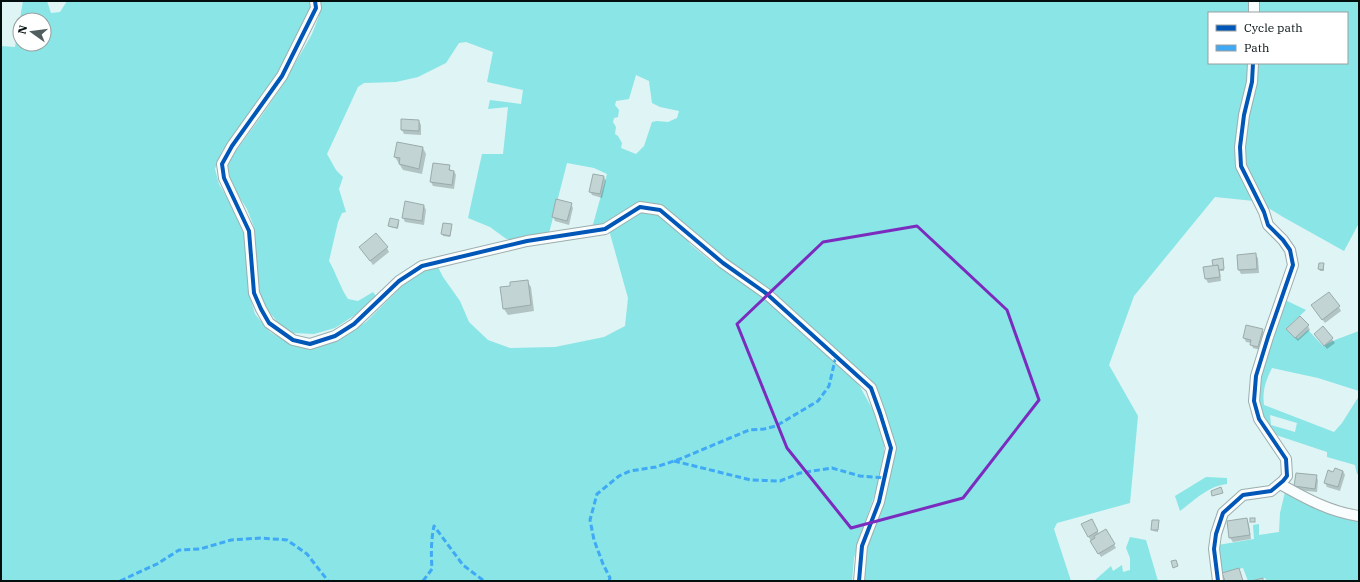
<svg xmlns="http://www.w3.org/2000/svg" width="1360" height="582" viewBox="0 0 1360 582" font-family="'IBM Plex Serif',serif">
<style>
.green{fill:#89e5e6;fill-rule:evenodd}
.shadow{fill:#0003}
.building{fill:#c2d4d4;stroke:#9babab}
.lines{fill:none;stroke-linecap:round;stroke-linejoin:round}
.minor-casing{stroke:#9dadad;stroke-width:12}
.minor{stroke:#fafdfd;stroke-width:10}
.quiet{stroke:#3fa9f5;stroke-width:3;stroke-dasharray:6 3;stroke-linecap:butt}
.cycleway-casing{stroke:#fff;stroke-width:6}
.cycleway{stroke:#0057b8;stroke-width:4}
.marked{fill:none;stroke:#7b2cbf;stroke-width:3;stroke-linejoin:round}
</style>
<rect width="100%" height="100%" fill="#dff4f4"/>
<g class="green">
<path d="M23,1h24l4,12 9,-1 7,-11h244v14l-7,16 -52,83 -30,37 -7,18 4,15 26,44 3,24v39l7,23 15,18 24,14 23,1 23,-8 26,-17 44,-44 26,-15 7,14 17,24 9,21 19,18 22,8 45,-1 49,-10 21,-11 3,-28 -19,-68 35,-19 11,1 25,17 10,15 22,18 44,28 102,93 15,27 11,31v27l-23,66 -7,24 -2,23h-851v-535l14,1zM20,20h24v24h-24z"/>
<path d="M320,1h930l1,12h-42v50h43c-8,34 -25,84 -11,116 4,8 9,15 13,22l-39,-4 -81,99 -25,69 29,51 -8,87 -73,20 -3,6 17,52h-209v-20l30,-97 -10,-58 -38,-48 -87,-77 -44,-29 -23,-23 -54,-24 -41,23h-3l15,-54 -13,-6 -27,-5 -19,74 -37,4 -6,-3 -15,-11 -22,-9 14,-64h21l5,-47 -20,2 2,-9 31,4 2,-14 -36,-8 6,-30 -27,-10 -7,1 -13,20 -28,14 -22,5 -32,1 -6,4 -31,67 9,16 7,7 -4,12 7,23 -4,1 -4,9 -9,39c7,12 11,26 19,38l10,2 15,-9 3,4 -21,19 -20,13 -21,6 -21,-1 -14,-9 -13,-16 -9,-19 -3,-62 -7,-18 -15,-23 -5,-15 2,-11 31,-42 22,-32 30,-52 7,-18zM636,75l13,6 3,22 8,4 19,4 -2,7 -9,4 -11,-1 -5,1 -8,24 -8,8 -15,-6 1,-5 -4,-7 -3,-2 1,-7 -3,-5 1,-4 4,-1 1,-7 -4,-5 1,-4 13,-2z"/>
<polygon points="1255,1 1359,1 1359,223 1344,251 1283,217 1267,207 1247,175 1242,152 1257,63 1347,63 1347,13 1257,13"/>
<path d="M1283,299l23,11 -19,18 11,11 10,-9 15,16 12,-6 24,-9v60l-41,-13 -46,-10c-6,12 -10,23 -8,37l70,27 8,-9 17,-27v78h-2l-2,-9 -28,-8v-5l-51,-17 -12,-17 -5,-14 1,-28zM1270,415l27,8 -2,9 -24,-7z"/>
<path d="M1206,477l21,1v6c-19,2 -32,16 -47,27l-5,-15z"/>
<path d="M1285,492c23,16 47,24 74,29v60h-92l-2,-3 -17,3 -5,-13 -23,5 -2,-28 36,-6 -1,-14 6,-1v11l20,-3 1,-19z"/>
<polygon points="1130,537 1146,540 1158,581 1094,581 1111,566 1113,571 1122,565 1123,572 1130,570 1130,558 1126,548"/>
</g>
<g class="shadow">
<polygon points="419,121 421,125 421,135 404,134 402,130"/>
<polygon points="423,148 426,154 422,174 403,170 395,157"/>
<polygon points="449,166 451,171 454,171 456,175 454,189 433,186 431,182"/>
<polygon points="604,177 606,181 602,198 592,195 590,191"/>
<polygon points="557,200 571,204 573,208 569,225 555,221 553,217"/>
<polygon points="424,206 426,210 424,225 405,222 403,218"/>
<polygon points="398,221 399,223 398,229 390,227 389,225"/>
<polygon points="451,225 452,227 450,237 443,236 442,234"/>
<polygon points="360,247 387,248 389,252 373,265"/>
<polygon points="1255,254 1258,258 1259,273 1241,274 1239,270 1238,256"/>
<polygon points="1223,261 1224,271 1220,271 1221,281 1208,283 1206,279 1204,268 1214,266"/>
<polygon points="1324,264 1324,271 1320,271 1319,269"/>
<polygon points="527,281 531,287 534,311 508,315 504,309 511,286"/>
<polygon points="1339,307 1341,311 1325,323 1315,310"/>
<polygon points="1308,326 1310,330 1298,341 1290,333"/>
<polygon points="1323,327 1335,343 1327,349 1315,334"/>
<polygon points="1262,329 1264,333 1260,350 1253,348 1251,343 1246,342 1244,338"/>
<polygon points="1343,471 1345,475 1340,491 1327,487 1325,483 1334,473"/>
<polygon points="1316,476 1318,480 1317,492 1297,490 1295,486"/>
<polygon points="1092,520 1099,534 1105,530 1116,548 1101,557 1088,536"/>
<polygon points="1247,520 1249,524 1251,539 1233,542 1230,538"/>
<polygon points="1158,521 1158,532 1153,531 1152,529"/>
</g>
<g class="building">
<polygon points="401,119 419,120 419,131 401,130"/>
<polygon points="397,142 423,147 419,169 399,164 400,158 394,157"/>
<polygon points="433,163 450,165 449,170 454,171 452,185 430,182"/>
<polygon points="593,174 604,176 600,194 589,192"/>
<polygon points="556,199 572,203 567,221 552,217"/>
<polygon points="405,201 424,205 422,221 402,218"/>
<polygon points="390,218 399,220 397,228 388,226"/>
<polygon points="443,223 452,224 450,236 441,234"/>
<polygon points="376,233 388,247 370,261 359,247"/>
<polygon points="1256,253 1257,269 1238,270 1237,255"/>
<polygon points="1223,258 1224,269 1219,270 1218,265 1213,266 1212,260"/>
<polygon points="1319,263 1324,263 1323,270 1318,269"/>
<polygon points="1218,265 1220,277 1205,279 1203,267"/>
<polygon points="528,280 531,305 503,309 500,287 510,286 510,282"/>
<polygon points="1329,292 1340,306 1322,320 1311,305"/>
<polygon points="1300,316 1309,325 1295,338 1286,329"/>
<polygon points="1246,325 1263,329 1258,347 1250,345 1251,340 1243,338"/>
<polygon points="1323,326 1333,338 1324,346 1314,334"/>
<polygon points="1335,468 1343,471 1338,487 1324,483 1328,470 1333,472"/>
<polygon points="1296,473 1317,475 1315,489 1294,486"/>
<polygon points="1221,487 1223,493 1212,496 1211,491"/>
<polygon points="1247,518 1250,535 1229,538 1227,521"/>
<rect x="1250" y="518" width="5" height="4"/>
<polygon points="1092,519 1098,531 1088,537 1081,524"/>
<polygon points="1152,520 1159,520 1158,530 1151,530"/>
<polygon points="1106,529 1115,544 1098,554 1090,541 1095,538 1094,536"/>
<polygon points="1176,560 1178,566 1173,568 1171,561"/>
<polygon points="1239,568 1243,581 1225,581 1222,573"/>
<polygon points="1263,578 1263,581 1251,581"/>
</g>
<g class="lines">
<g class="minor-casing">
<g id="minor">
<polyline points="315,1 316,8 282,76 232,146 222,164 224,178 249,231 254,293 261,309 269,323 293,340 310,344 335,336 354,324 399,281 422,266 527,241 605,229 640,207 660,210 723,263 767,294 871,388 880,413 891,448 879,502 862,546 859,581"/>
<polyline points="1254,1 1254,13"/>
<path d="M1280,484c25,14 50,28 79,32"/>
<polyline points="1218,581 1214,549 1216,534 1223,513 1243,495 1271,491 1283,481 1287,476 1286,459 1259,419 1254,401 1256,376 1268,337 1293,265 1290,250 1283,240 1268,225 1264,212 1241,166 1240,147 1244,115 1252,82 1253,63"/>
</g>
</g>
<use href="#minor" class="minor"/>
<g class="quiet">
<polyline points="674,461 751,480 780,481 800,473 832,468 860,476 884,478"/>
<polyline points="120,581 157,564 179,550 200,549 231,540 261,538 287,540 307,554 328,581"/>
<path d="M423,581l9,-12c-1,-15 -1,-29 2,-43l29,39 21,16"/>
<polyline points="609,581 610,578 603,564 594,540 590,520 597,494 619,476 630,471 656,467 680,459 749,430 764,429 776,426 818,401 829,386 836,356"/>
</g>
<g class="cycleway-casing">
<g id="cycleway">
<polyline points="315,1 316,8 282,76 232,146 222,164 224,178 249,231 254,293 261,309 269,323 293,340 310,344 335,336 354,324 399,281 422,266 527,241 605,229 640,207 660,210 723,263 767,294 871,388 880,413 891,448 879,502 862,546 859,581"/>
<polyline points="1218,581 1214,549 1216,534 1223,513 1243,495 1271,491 1283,481 1287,476 1286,459 1259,419 1254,401 1256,376 1268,337 1293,265 1290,250 1283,240 1268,225 1264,212 1241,166 1240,147 1244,115 1252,82 1253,63"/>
</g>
</g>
<use href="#cycleway" class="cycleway"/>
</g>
<path class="marked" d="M917,226l90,84 32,90 -76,98 -112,30 -64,-80 -50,-124 86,-82z"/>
<rect width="1360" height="582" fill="none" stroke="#030e0f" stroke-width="4"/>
<rect x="1208" y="12" width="140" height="52" fill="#ffffff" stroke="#9a9f9f"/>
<rect x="1216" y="25" width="20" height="6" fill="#0057b8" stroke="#9a9f9f"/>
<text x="1244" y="32" font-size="12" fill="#030e0f">Cycle path</text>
<rect x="1216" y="45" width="20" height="6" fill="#3fa9f5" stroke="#9a9f9f"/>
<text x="1244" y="52" font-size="12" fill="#030e0f">Path</text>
<g transform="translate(32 32) rotate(284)"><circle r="19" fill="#ffffff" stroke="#9a9f9f"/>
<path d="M0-3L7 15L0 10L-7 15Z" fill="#505e5f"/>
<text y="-6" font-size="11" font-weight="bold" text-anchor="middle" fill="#030e0f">N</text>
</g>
</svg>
